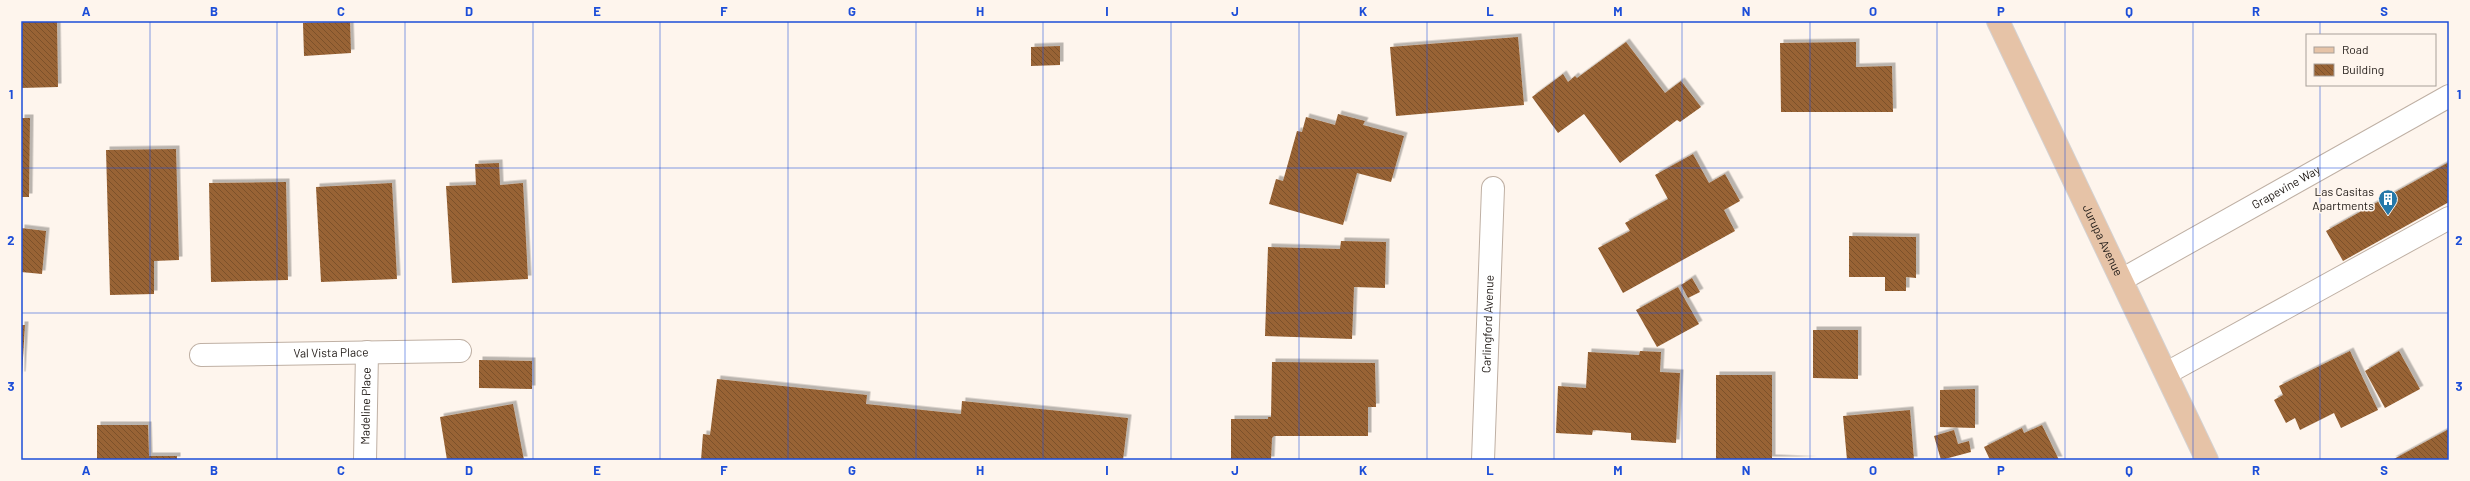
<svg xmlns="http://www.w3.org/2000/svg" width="2470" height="481" viewBox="0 0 2470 481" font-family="Barlow,sans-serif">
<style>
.building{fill:url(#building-back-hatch);filter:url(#shadow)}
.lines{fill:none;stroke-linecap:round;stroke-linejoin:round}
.minor-casing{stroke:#bfb0a4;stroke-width:24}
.major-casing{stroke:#d4d2d2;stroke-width:24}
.minor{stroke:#fff;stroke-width:22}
.major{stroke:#e6c3a7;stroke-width:22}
.grid{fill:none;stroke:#1d4ed8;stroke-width:1;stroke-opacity:0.55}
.labels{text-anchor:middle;stroke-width:3;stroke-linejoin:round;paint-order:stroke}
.street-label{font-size:12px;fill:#26201c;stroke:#fef5ed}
.poi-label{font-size:12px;fill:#26201c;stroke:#fef5ed;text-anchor:end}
.neatline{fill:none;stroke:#1d4ed8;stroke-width:1.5}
.grid-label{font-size:13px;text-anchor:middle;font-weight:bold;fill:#1d4ed8}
</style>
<defs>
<pattern id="building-back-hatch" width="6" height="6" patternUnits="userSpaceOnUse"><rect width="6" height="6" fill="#986335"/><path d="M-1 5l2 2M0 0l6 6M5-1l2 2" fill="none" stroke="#7c512c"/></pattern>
<filter id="shadow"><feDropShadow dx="3.5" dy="-3.5" stdDeviation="0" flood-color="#0004"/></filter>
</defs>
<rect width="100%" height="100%" fill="#fef5ed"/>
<g class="building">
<polygon points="21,21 57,21 58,87 21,88"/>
<polygon points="350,22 351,53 304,56 303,23"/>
<polygon points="1518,37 1524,105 1396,116 1390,47"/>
<polygon points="1626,42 1665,93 1681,81 1701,107 1680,122 1677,120 1620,163 1584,114 1558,133 1532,97 1563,74 1568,82 1575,76 1577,78"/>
<polygon points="1856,42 1856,67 1892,66 1893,112 1781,112 1780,43"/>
<polygon points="1060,46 1060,65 1031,66 1031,47"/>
<polygon points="1338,114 1365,121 1363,125 1404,136 1391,182 1357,173 1343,225 1269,204 1276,179 1283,181 1297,131 1302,132 1306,117 1335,125"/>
<polygon points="21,118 30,118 29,197 21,197"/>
<polygon points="176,149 179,260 154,261 154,294 110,295 106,150"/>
<polygon points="1693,154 1709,183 1725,174 1740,201 1724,210 1735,231 1623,293 1598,248 1630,231 1625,223 1668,199 1655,175"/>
<polygon points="2449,162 2449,202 2343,261 2326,231"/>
<polygon points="499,163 500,185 523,183 528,279 452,283 446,186 476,185 475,164"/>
<polygon points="286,182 288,280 211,282 209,183"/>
<polygon points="392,183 397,279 321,282 316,187"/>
<polygon points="21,228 46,231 42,274 21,272"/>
<polygon points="1849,236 1916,237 1916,278 1906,277 1906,291 1885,291 1885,277 1849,277"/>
<polygon points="1341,241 1386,242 1385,288 1354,287 1352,339 1265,336 1268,247 1340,249"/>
<polygon points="1692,278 1700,292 1688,298 1681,285"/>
<polygon points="1678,287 1699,324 1657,347 1636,310"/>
<polygon points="21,325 25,325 22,375 21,375"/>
<polygon points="1813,330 1858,330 1858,379 1813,378"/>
<polygon points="1640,351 1661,352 1660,372 1680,373 1676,443 1631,440 1631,433 1593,430 1592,435 1556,433 1558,386 1586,388 1588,352 1639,355"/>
<polygon points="2350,351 2378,410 2341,428 2334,413 2300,430 2295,418 2286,423 2274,400 2283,395 2279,386"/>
<polygon points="2399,351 2420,389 2385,408 2365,371"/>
<polygon points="479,360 532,361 532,389 479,388"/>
<polygon points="1272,362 1375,363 1376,407 1368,407 1368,436 1274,436 1272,438 1271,460 1231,460 1231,419 1268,419 1268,417 1271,417"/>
<polygon points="1716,375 1772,375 1772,458 1814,460 1716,460"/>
<polygon points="717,379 867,395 866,404 961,414 962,401 1128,418 1123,460 701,460 703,434 710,435"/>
<polygon points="1975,389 1975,428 1940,427 1940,390"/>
<polygon points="513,404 524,460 447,460 440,417"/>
<polygon points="1910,410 1914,460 1847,460 1843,416"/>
<polygon points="97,425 148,425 149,456 177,456 177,460 97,460"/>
<polygon points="2042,425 2059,460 1990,460 1984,447 2022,428 2024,433"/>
<polygon points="2449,429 2449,460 2392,460"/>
<polygon points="1954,430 1958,444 1969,441 1971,452 1941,460 1934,436"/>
</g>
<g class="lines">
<g class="minor-casing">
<g id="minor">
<path id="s1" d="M2123,279l326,-183"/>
<path id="s2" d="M201,355l259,-4"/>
<polyline points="2167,373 2449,218"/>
<path id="s3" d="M365,460l2,-108"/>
<path id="s4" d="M1483,460l10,-272"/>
</g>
</g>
<g class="major-casing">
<g id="major">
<path id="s5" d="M1998,21l209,439"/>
</g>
</g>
<use href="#minor" class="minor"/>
<use href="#major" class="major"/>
</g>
<path class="grid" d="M150,21v439M277,21v439M405,21v439M533,21v439M660,21v439M788,21v439M916,21v439M1043,21v439M1171,21v439M1299,21v439M1427,21v439M1554,21v439M1682,21v439M1810,21v439M1937,21v439M2065,21v439M2193,21v439M2320,21v14M2320,85v375M21,168h2428M21,313h2428"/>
<defs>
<g id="building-pin" transform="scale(1)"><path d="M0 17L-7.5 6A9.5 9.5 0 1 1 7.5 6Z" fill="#2678a9" stroke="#fef5ed"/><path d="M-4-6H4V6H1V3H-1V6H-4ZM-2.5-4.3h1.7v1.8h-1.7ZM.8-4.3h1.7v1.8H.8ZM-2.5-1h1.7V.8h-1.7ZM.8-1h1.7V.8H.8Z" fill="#fff"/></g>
</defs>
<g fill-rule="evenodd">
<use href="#building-pin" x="2388" y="199"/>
</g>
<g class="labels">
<g class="street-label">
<text dy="4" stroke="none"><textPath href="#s1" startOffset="187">Grapevine Way</textPath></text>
<text dy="4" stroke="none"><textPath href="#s5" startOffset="243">Jurupa Avenue</textPath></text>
<text dy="4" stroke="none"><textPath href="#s4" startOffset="136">Carlingford Avenue</textPath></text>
<text dy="4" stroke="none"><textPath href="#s2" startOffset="130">Val Vista Place</textPath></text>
<text dy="4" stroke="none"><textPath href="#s3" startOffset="54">Madeline Place</textPath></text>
</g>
<g class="poi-label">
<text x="2374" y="196">Las Casitas<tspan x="2374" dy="14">Apartments</tspan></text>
</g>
</g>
<rect width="2470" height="481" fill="none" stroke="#fef5ed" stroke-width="44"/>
<rect x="2306" y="34" width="130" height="52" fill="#fef5ed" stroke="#a8a099"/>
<rect x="2314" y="47" width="20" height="6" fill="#e6c3a7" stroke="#a8a099"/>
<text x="2342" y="54" font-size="12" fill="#26201c">Road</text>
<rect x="2314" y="64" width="20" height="12" fill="url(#building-back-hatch)" stroke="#a8a099"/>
<text x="2342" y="74" font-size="12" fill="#26201c">Building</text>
<rect x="22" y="22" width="2426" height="437" class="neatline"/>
<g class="grid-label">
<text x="86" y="16">A</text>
<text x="214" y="16">B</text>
<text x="341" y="16">C</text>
<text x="469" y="16">D</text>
<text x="597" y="16">E</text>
<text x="724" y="16">F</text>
<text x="852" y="16">G</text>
<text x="980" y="16">H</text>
<text x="1107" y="16">I</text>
<text x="1235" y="16">J</text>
<text x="1363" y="16">K</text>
<text x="1490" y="16">L</text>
<text x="1618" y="16">M</text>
<text x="1746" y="16">N</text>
<text x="1873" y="16">O</text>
<text x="2001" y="16">P</text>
<text x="2129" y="16">Q</text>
<text x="2256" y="16">R</text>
<text x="2384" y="16">S</text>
<text x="11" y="99">1</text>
<text x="2459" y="99">1</text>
<text x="11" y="245">2</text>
<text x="2459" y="245">2</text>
<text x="11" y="391">3</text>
<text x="2459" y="391">3</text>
<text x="86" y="475">A</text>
<text x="214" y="475">B</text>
<text x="341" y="475">C</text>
<text x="469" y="475">D</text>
<text x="597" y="475">E</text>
<text x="724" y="475">F</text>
<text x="852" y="475">G</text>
<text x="980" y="475">H</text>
<text x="1107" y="475">I</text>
<text x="1235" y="475">J</text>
<text x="1363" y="475">K</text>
<text x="1490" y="475">L</text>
<text x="1618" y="475">M</text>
<text x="1746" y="475">N</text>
<text x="1873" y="475">O</text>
<text x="2001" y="475">P</text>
<text x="2129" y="475">Q</text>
<text x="2256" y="475">R</text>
<text x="2384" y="475">S</text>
</g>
</svg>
